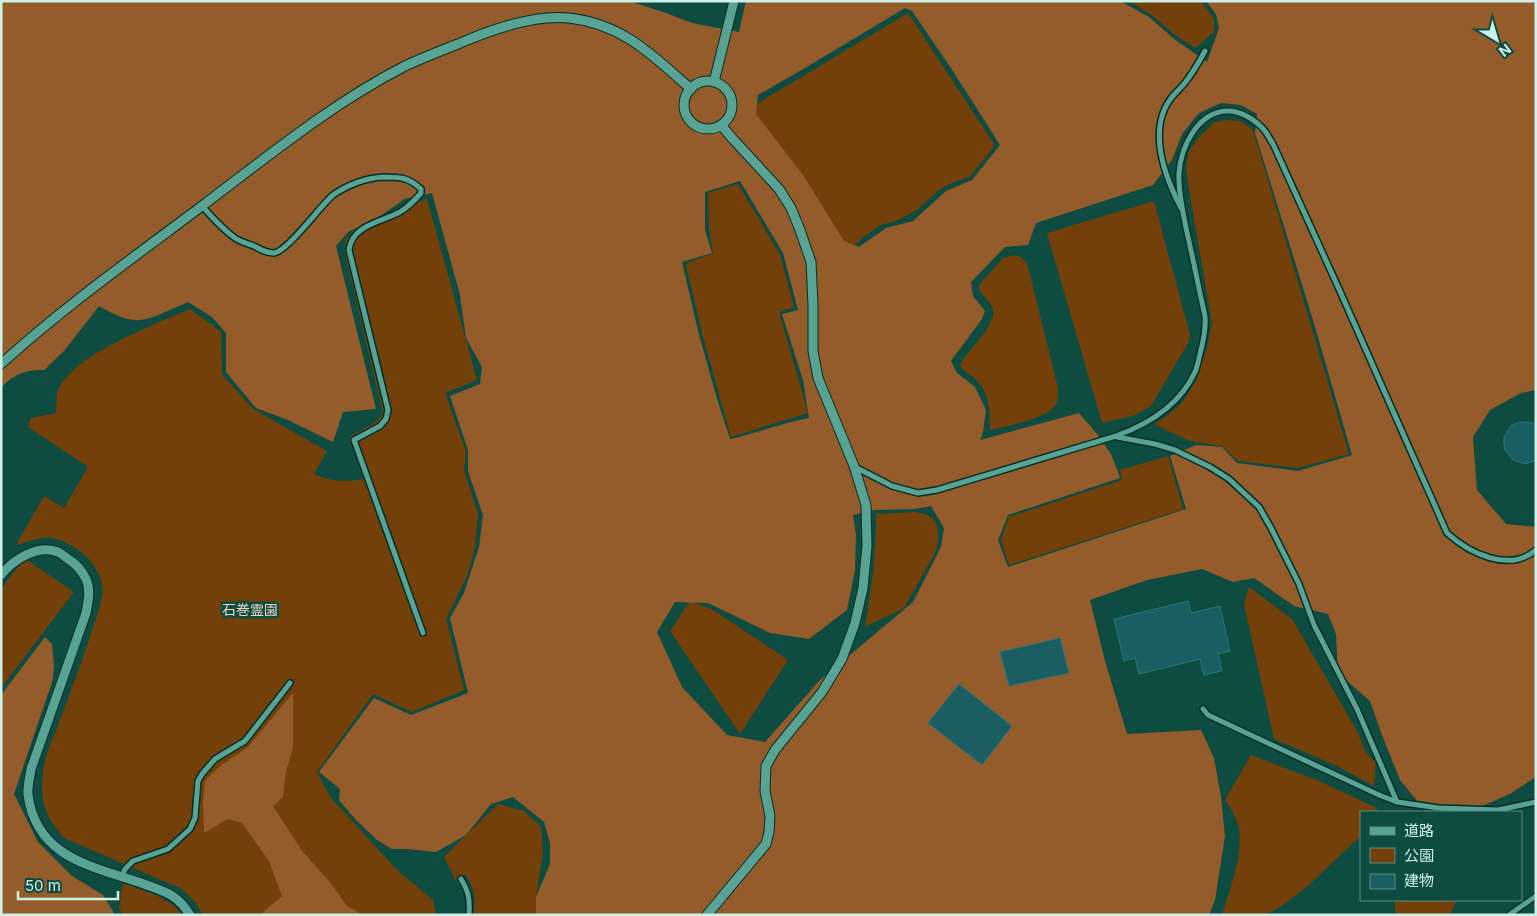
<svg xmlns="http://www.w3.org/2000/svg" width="1537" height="916" viewBox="0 0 1537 916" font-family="Inter,'Noto Sans JP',sans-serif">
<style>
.green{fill:#73400a}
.forest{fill:#945c2a;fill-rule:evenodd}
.building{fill:#1a5e61;stroke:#26787c}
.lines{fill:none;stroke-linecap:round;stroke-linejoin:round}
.minor-casing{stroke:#042e28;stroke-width:8}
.tertiary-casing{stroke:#042e28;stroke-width:11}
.minor{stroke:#59a394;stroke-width:5}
.tertiary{stroke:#59a394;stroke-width:9}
.labels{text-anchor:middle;stroke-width:5;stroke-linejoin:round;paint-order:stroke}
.park-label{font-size:14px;fill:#edd3c0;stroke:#0e4b41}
</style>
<rect width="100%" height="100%" fill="#0e4b41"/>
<g class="green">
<polygon points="1129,1 1201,1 1214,19 1214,32 1195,48 1175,35 1152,15"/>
<polygon points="908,13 994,144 991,151 969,177 954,182 939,190 917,210 896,221 881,225 866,235 848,251 745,111"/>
<polygon points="1226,120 1241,121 1253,130 1349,454 1298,468 1238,461 1222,446 1190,441 1155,425 1178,407 1184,400 1196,380 1207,348 1212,323 1189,190 1186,167 1189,151 1200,136 1215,122"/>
<polygon points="738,184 780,255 794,307 779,312 808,413 731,437 702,333 686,264 713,253 709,227 708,193"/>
<path d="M427,199l50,181 -32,13 21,59 -2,18 14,44 -3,33 -8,29 -21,43 18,71 -52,22 -39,-18 -56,78 14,26 67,73 35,29 3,15h-233l-8,-13 -13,-13 -116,-50c-23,-22 -27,-42 -22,-73 2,-14 10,-29 15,-43 12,-33 25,-67 36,-101 3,-10 9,-27 7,-37 -2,-13 -12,-27 -22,-34 -30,-19 -33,-15 -64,-6l28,-49 20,12 24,-41 -60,-40 3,-9 25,-5c1,-7 -1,-17 2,-23 16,-36 96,-65 132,-81l31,23 1,42 31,35 74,42 -13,23c17,8 32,8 50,5l-15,-42 27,-15 7,-9 -38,-159v-14l13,-14 18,-6 24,-12z"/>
<polygon points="1154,201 1190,335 1188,343 1151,406 1135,415 1102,423 1047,233"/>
<path d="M1015,255l4,1 8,7 31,125c0,5 0,11 -2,16 -8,15 -50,22 -66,26 0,-19 0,-38 -16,-52 -5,-4 -11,-7 -14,-13 7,-15 36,-39 33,-55 -1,-7 -10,-14 -14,-20v-5l24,-27z"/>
<polygon points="1168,456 1183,509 1009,565 1001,540 1009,517 1122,480 1120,470"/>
<path d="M915,512c5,1 12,2 16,5 10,7 8,25 4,36l-31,55 -39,19c7,-38 11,-74 11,-113z"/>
<polygon points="27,560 74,592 1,688 1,589 18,567"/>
<polygon points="1249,587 1292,619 1357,731 1365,751 1376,763 1374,786 1337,766 1274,739 1244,604"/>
<polygon points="690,601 713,610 788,660 740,734 670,631"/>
<path d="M1251,755l66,25 60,28 -1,4h-15v25l-8,6 -45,43 -25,19 -18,10h-43c8,-28 23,-62 16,-91 -3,-9 -8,-17 -13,-24z"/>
<path d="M498,804l26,7 17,16 2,25 -7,45v18h-63c4,-17 1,-27 -8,-41l-9,7 -12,-24z"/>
<path d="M123,883c20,8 47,14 59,32h-59l-4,-7z"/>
<polygon points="1394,900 1457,900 1450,915 1396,915"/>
</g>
<g class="forest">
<path d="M1,1h628l37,12 26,10 47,9 7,-31h374l29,16 25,22 33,23 12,-34 -3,-14 -10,-13h330v389l-15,3 -31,17 -17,27 4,53 29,34 30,3v250l-26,17 -42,18h-42l-26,-32 -18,-45 -12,-34 -32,-28 -2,-39 -8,-20 -34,-8 -40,-28 -21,4 -31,-13 -55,11 -57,20 15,61 22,73 74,-4 13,28 7,39 4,39 -10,64 -6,15h-673v-18l14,-33v-21l-6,-21 -31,-25 -22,7 -25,31 -30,17 -29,-3h-15l-15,-9 -22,-21 -16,-19 1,-11 -21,-17 55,-74 37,17 57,-22 -18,-75 14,-25 15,-46 4,-32 -15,-44v-21l-18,-54 30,-12 2,-17 -16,-29 -6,-43 -28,-102 -28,6 -9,7 -18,12 -29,14 -12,14 40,163 -33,3 -10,30 -45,-22 -32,-12 -30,-36v-39l-14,-16 -24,-15c-12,5 -36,17 -48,18 -13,2 -30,-8 -41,-14l-35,45 -20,19c-19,0 -30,4 -43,18zM905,8l7,3 39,57 49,77 -28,35 -26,11 -33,30 -27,7 -27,19 -15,-6 -41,-66 -47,-61 2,-19 47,-27zM1221,103l20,2 16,9 -2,19 58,187 39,135 -54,16 -61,-8 -15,-16 -26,-2 -26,11 16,53 -178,58 -10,-27 10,-25 112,-37 -8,-22 -14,-21 -19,-22 -99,27 3,-8 3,-22 -11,-23 -18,-14 -6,-12 31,-42 3,-8 -12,-15 -2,-14 34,-35 23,-2 8,-22 117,-38 19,-25 10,-26 17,-21zM740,181l43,72 15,57 -16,4 21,66 6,38c-27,5 -52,15 -79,21l-12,-37 -19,-67 -17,-73 30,-9 -7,-23v-38zM931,506l13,22 -3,19 -28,55 -94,79 -54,61 -38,-7 -45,-48 -25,-55 18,-30 33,1 62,30 39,6 38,-29 8,-40 1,-35 -3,-20 22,-5 40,-1z"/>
<polygon points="45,637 52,644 54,666 53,679 14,794 38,842 72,876 103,895 115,915 1,915 1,695"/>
<polygon points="293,693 293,748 286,771 283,797 273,806 302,851 329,881 347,906 363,915 264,915 263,912 282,896 269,861 242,823 228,819 204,833 203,802 205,781 220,766 247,748"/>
</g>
<g class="building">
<polygon points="1524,422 1530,422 1536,425 1536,460 1526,464 1513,460 1505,450 1504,444 1504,437 1511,426 1517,423"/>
<polygon points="1188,601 1191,613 1220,606 1230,651 1218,654 1222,671 1204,675 1200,659 1139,674 1135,658 1124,661 1114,619"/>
<polygon points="1060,638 1069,673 1009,686 1000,652"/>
<polygon points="959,684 1012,726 982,765 928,723"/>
</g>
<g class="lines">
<g class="minor-casing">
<g id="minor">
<path d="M202,206c10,11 20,23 33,32 6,4 14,6 21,9 5,3 12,6 18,6 13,-1 46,-47 59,-58 14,-10 33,-17 50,-18 17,0 25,0 38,12v4c-6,7 -13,14 -21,19 -19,10 -48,13 -51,38l39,160 -2,9 -6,7 -26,14 69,193"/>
<path d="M1181,208c-16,-31 -33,-75 -12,-107 4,-6 10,-11 15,-17 9,-11 15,-22 21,-33"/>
<polyline points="1117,437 1155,444 1175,450 1210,467 1229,479 1259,507 1271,528 1299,584 1314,625 1357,709 1397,802"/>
<path d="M855,467l37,19 26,7 19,-3 179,-54c33,-12 64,-31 79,-64 3,-7 4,-15 6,-22 3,-12 5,-22 4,-34 -6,-26 -11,-53 -17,-79 -4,-18 -10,-46 -9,-64 2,-26 18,-60 47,-62 14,-1 30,9 39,20 3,4 5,9 8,13l66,145 108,244c22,20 62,40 89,17"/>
<polyline points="1203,709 1208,715 1379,795 1397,802 1439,808 1498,810 1536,802"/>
<polyline points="122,876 125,869 133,861 168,849 190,829 195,818 198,781 202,774 215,759 245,741 290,683"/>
<path d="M461,879c8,13 9,21 8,36"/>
<polyline points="1509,915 1536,896"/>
</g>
</g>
<g class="tertiary-casing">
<g id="tertiary">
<circle cx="708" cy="105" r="24"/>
<polyline points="714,82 734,1"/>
<path d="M1,364c64,-58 133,-107 201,-158 65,-49 129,-102 203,-140 17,-8 35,-15 53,-22 32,-14 75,-30 111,-26 54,6 83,37 122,71"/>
<path d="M1,575c13,-16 37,-31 57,-23 4,2 7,5 10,7 7,4 14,12 18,20 5,11 2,23 0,34l-55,156c-1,8 -4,18 -3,26 9,64 65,71 116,89 21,8 33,10 46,31"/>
<polyline points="707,915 766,844 769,832 770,816 765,791 766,766 775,750 822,692 842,659 855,623 863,588 867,546 866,505 854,466 818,378 813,351 813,305 811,262 800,230 791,208 779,189 732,138 721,125"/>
</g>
</g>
<use href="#minor" class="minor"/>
<use href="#tertiary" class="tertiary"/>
</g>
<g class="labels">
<g class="park-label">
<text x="250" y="615">石巻霊園</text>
</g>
</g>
<rect width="1537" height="916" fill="none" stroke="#cdf1e9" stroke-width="5"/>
<rect x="1360" y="811" width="162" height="90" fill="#0e4b41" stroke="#5a8d84"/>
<rect x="1370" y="827" width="25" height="8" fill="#59a394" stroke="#5a8d84"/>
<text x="1404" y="836" font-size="15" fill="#cdf1e9">道路</text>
<rect x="1370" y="848" width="25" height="15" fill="#73400a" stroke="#5a8d84"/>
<text x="1404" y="861" font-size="15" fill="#cdf1e9">公園</text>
<rect x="1370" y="874" width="25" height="15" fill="#1a5e61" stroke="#5a8d84"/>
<text x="1404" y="886" font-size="15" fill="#cdf1e9">建物</text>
<g transform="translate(1497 40) rotate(142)" stroke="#0e4b41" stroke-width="4" paint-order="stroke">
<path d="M0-4L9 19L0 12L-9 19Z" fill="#cdf1e9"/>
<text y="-8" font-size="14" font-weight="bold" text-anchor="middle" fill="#cdf1e9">N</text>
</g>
<path d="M18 891v8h100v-8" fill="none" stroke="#cdf1e9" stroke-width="2.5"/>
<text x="25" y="891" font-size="15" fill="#cdf1e9" stroke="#0e4b41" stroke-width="4" paint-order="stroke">50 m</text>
</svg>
